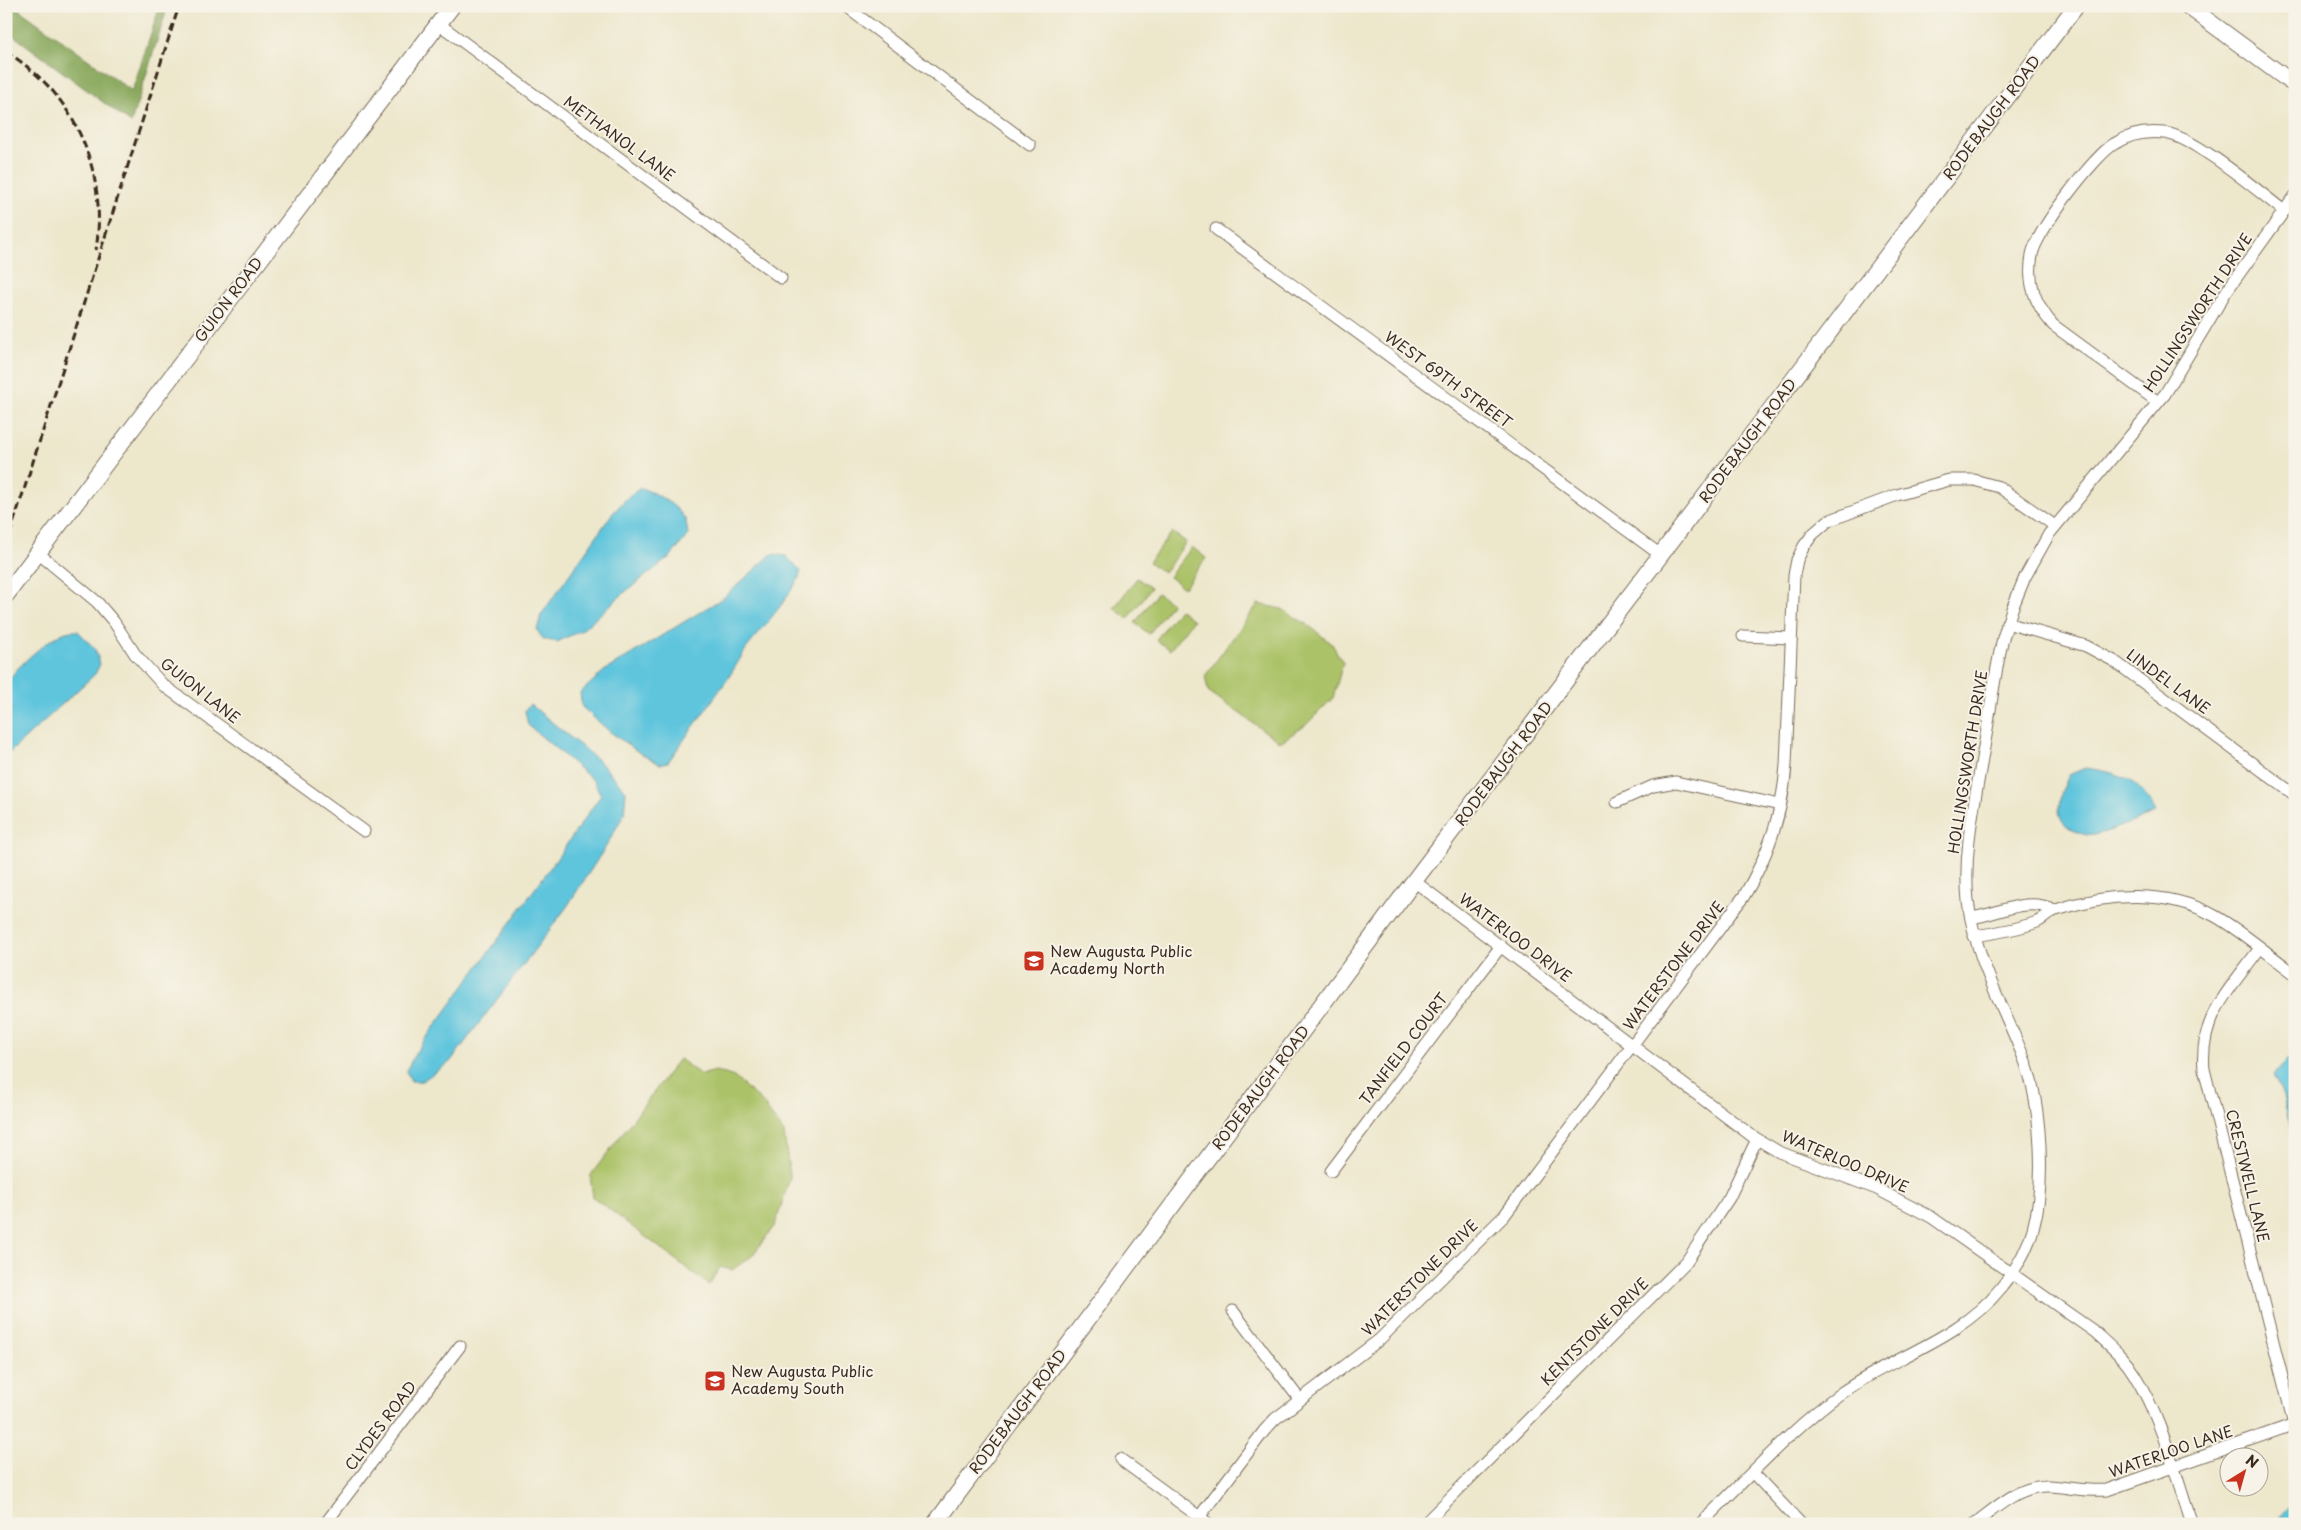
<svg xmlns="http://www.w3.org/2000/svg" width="2301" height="1530" viewBox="0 0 2301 1530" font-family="'Playpen Sans',sans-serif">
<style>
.green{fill:#abc267;stroke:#737642}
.forest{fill:#88a85c;stroke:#62693d}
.water{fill:#5fc5dd;stroke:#4d787e}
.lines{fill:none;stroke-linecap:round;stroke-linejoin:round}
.street-casing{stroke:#796c5b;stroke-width:13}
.secondary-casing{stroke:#796c5b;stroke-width:18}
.street{stroke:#fff;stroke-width:11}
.secondary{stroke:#fff;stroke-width:16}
.rail{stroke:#3b2a1e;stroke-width:3;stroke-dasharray:8 4;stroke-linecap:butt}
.labels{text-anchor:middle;stroke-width:4;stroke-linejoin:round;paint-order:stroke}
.street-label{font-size:15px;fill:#3b2a1e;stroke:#f7f3e8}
.poi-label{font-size:15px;fill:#3b2a1e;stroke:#f7f3e8;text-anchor:start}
</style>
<rect width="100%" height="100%" fill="#f7f3e8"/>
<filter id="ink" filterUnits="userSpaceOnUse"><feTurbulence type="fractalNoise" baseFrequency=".02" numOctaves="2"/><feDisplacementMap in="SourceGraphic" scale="10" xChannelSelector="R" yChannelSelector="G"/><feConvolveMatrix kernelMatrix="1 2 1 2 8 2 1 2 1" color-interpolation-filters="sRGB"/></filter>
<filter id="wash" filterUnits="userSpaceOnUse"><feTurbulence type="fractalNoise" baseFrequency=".0096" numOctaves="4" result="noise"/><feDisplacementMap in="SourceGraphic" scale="20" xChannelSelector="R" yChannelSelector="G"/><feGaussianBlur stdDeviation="1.12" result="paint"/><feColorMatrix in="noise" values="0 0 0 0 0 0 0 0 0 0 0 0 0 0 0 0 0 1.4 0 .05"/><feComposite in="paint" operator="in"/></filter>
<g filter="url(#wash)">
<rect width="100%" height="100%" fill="#ede7cc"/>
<g class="green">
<polygon points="1172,532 1186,542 1164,573 1149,562"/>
<polygon points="1192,547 1206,558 1184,588 1169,577"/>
<polygon points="1137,578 1151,588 1128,619 1114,608"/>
<polygon points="1157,593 1172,603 1149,634 1135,623"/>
<polygon points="1258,604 1282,609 1308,625 1332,644 1343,663 1333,698 1306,725 1280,742 1208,691 1205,676"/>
<polygon points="1179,609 1193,620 1170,650 1156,640"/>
<polygon points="679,1059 701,1075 716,1071 734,1077 762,1102 784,1133 790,1178 775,1225 752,1256 732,1270 720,1267 709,1285 593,1197 590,1176"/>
</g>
<polygon class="forest" points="6,6 14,6 132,91 160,6 168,6 131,123 6,30"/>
<g class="water">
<path d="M641,488c16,6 35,16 44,31 2,4 2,11 3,16l-17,21 -46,36 -43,38 -25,12 -14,-3 -6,-9 4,-15 71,-101 18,-19z"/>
<polygon points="772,554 786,556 801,571 798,580 782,604 746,649 727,680 668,762 660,764 641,754 609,731 582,707 580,693 604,671 723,598"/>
<path d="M78,631l17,18 5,15 -5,10 -89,82v-72c10,-17 41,-45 60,-52 3,-1 8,-1 12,-1z"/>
<polygon points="530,704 600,762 626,791 624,814 605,848 566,908 450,1062 422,1081 411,1081 406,1071 416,1052 558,857 601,795 593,780 528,725 525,711"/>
<path d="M2085,768c37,5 53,10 71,45 -20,7 -42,17 -62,22 -8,1 -16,-2 -22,-6 -22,-11 -11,-36 -3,-54z"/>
<polygon points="2288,1059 2295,1064 2295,1146 2283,1096 2273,1075"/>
<polygon points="2295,1506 2295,1524 2282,1524 2280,1517 2288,1508"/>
</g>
</g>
<g filter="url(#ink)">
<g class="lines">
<g class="street-casing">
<g id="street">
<polyline points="845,6 1030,145"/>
<polyline points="439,24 781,278"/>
<polyline points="1216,229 1662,556"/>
<path d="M2158,402l-105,-77c-18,-21 -26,-42 -21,-70 3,-22 62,-99 82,-111 15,-10 32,-13 50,-11 30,3 94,58 120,78"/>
<polyline points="38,553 97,602 114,622 135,654 163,685 364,831"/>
<polyline points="2007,623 2086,646 2114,661 2295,795"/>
<polyline points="1743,636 1790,638"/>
<polyline points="1617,802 1653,786 1676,782 1780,805"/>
<path d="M1414,881l338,255 27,16 98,37 54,28 164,115c14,13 29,25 39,42 28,45 41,100 58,150"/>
<path d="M1971,918c28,-4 56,-22 83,-8"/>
<path d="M1974,936c21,-3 44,-7 63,-14 7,-3 12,-10 19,-12 51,-17 111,-21 159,6 28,16 54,39 80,58"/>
<path d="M2260,948c-29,40 -61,69 -56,121l90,355"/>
<polyline points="1331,1171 1501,946"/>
<polyline points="1233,1311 1300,1400"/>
<polyline points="1120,1459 1209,1524"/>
<polyline points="1753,1473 1801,1524"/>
<polyline points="325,1524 460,1346"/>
<path d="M1194,1524l70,-93 11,-12 104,-79 125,-124 240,-320c24,-40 39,-84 42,-131l8,-190 3,-15 7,-14 9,-12 15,-13 69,-26 52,-15h25l25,7 56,39"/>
<polyline points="1424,1524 1686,1262 1729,1198 1757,1139"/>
<path d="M1700,1524c45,-43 91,-95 141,-131 51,-36 119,-54 159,-104 15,-18 27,-38 33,-60 13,-45 8,-125 -8,-168 -21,-54 -50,-102 -57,-160 -5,-50 7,-99 15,-148 7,-38 11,-77 20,-115l9,-29 13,-32 24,-43 116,-140 61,-102 69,-96"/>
<path d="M1974,1524c22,-16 45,-39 75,-38 20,1 38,6 58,4l188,-66"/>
</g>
</g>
<g class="secondary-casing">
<g id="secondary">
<polyline points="2188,6 2295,85"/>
<polyline points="6,595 452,6"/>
<polyline points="935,1524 1414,881 2076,6"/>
</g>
</g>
<use href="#street" class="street"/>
<use href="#secondary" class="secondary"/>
<g class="rail">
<path d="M6,51c16,11 31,23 44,37 39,44 55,105 46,162"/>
<polyline points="6,546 179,6"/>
</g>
</g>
</g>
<defs>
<g id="school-square" transform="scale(1.125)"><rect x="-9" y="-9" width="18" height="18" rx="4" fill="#c8321e" stroke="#f7f3e8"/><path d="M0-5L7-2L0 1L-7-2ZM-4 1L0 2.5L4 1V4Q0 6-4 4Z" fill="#fff"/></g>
</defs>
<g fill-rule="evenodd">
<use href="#school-square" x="1034" y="961"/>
<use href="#school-square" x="715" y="1381"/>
</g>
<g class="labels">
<g class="street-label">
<text transform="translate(1992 118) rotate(-53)" y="5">RODEBAUGH ROAD</text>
<text transform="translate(619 139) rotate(36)" y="5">METHANOL LANE</text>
<text transform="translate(229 300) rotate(-53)" y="5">GUION ROAD</text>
<text transform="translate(2198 313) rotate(-57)" y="5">HOLLINGSWORTH DRIVE</text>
<text transform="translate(1448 380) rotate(36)" y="5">WEST 69TH STREET</text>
<text transform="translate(1748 441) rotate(-53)" y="5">RODEBAUGH ROAD</text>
<text transform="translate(2168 682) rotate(36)" y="5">LINDEL LANE</text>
<text transform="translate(200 691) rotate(38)" y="5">GUION LANE</text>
<text transform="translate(1968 762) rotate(-81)" y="5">HOLLINGSWORTH DRIVE</text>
<text transform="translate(1504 764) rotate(-53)" y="5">RODEBAUGH ROAD</text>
<text transform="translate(1515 938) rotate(37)" y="5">WATERLOO DRIVE</text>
<text transform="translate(1674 966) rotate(-53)" y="5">WATERSTONE DRIVE</text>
<text transform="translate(1404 1049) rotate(-53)" y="5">TANFIELD COURT</text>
<text transform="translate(1261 1088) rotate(-53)" y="5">RODEBAUGH ROAD</text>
<text transform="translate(1845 1162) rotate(23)" y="5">WATERLOO DRIVE</text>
<text transform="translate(2247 1176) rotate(76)" y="5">CRESTWELL LANE</text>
<text transform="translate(1420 1278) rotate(-45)" y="5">WATERSTONE DRIVE</text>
<text transform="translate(1595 1332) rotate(-45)" y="5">KENTSTONE DRIVE</text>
<text transform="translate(1018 1412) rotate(-53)" y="5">RODEBAUGH ROAD</text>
<text transform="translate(381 1426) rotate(-53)" y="5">CLYDES ROAD</text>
<text transform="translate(2171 1452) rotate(-19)" y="5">WATERLOO LANE</text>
</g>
<g class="poi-label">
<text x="1050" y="957">New Augusta Public<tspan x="1050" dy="17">Academy North</tspan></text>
<text x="731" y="1377">New Augusta Public<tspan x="731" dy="17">Academy South</tspan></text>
</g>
</g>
<rect width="2301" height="1530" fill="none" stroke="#f7f3e8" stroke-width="25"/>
<g transform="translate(2244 1472) rotate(37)"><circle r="24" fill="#f7f3e8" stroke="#aca397"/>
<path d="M0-4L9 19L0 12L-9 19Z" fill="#c8321e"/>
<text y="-8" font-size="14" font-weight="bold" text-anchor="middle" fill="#3b2a1e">N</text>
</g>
</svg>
